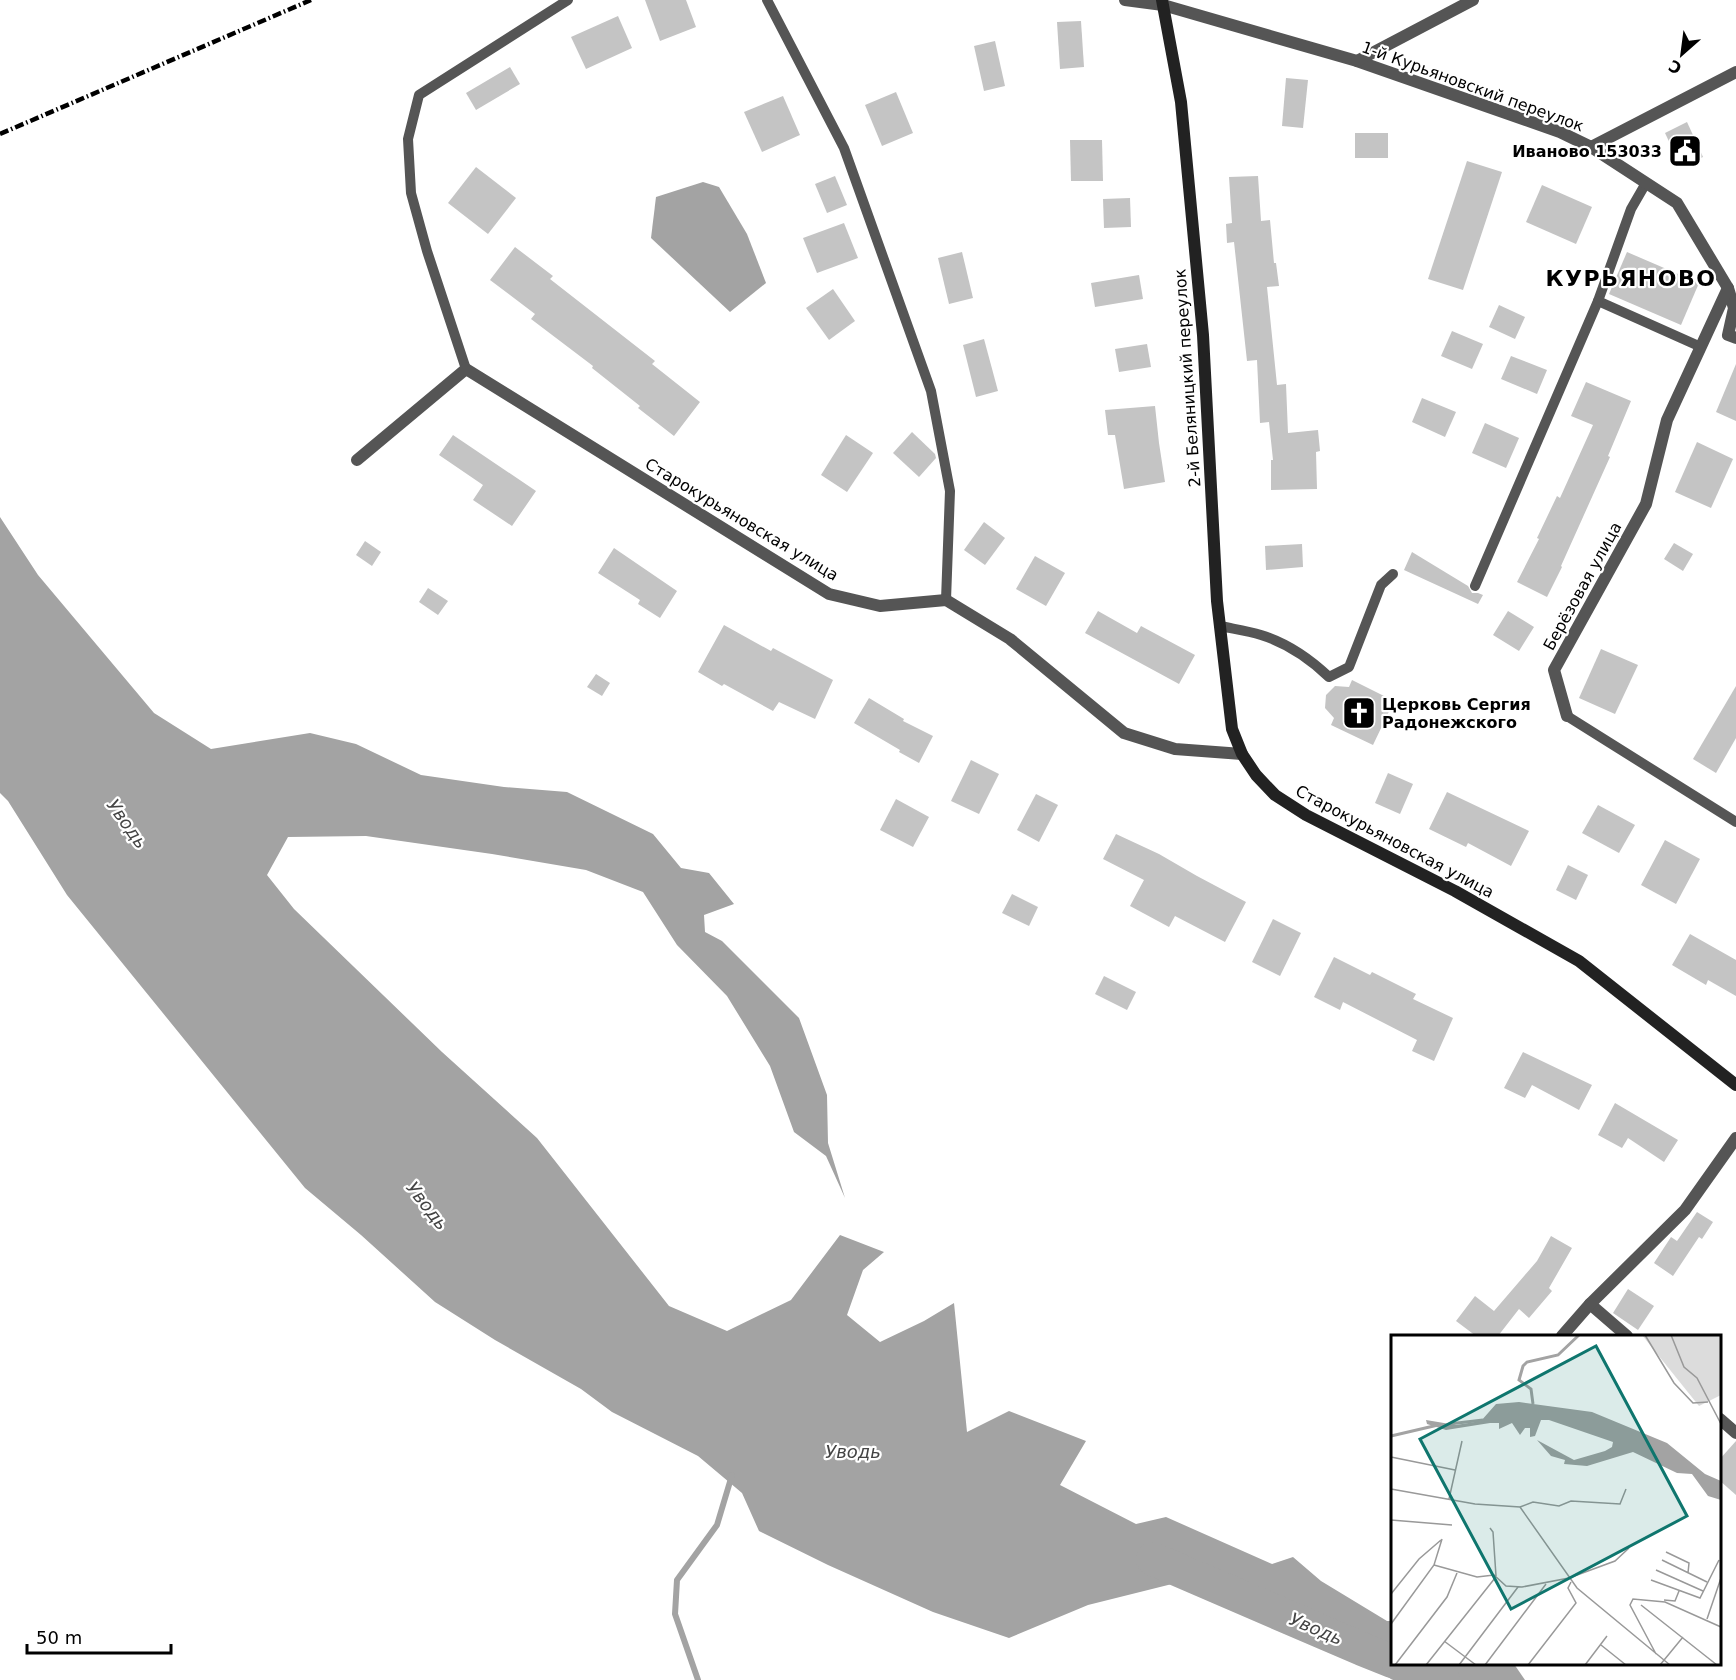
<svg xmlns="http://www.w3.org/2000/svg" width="1736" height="1680" viewBox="0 0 1736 1680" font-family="'DejaVu Sans',sans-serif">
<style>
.water{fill:#a3a3a3}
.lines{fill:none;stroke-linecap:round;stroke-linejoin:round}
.stream{stroke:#a3a3a3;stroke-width:6}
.river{stroke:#a3a3a3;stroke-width:34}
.building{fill:#c4c4c4}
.service{stroke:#555;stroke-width:10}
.minor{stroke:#555;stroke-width:12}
.secondary{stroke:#222;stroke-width:12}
.rail{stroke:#000;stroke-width:4.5;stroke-dasharray:9 3 1.5 3;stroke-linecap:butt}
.labels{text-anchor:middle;stroke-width:4.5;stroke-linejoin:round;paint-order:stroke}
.street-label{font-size:16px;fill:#000;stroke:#fff}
.poi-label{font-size:16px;font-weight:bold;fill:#000;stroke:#fff;text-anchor:end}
.water-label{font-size:18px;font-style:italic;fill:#444;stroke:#fff}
.district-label{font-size:22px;font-weight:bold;letter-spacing:1.5px;fill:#000;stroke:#fff}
.inset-river{fill:none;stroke:#a3a3a3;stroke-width:3}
.inset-road{fill:none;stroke:#999;stroke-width:1.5}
.view{fill:#0f766e;fill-opacity:0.15;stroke:#0f766e;stroke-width:3}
.inset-edge{fill:none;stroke:#000;stroke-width:3}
</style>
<rect width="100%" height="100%" fill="#fff"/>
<g class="water">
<polygon points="703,182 719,187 747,234 766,283 730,312 651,238 656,197"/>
<polygon points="0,517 38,575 154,713 211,749 310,733 356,744 421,775 504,787 567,792 653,834 681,868 709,873 734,904 704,915 705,932 722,941 799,1018 827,1095 828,1143 845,1198 826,1156 794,1132 770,1066 727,996 677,945 643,892 586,870 492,854 366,836 288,837 267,875 294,909 442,1052 537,1138 669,1306 727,1331 791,1300 840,1235 884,1252 863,1270 847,1315 880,1342 924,1321 954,1303 967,1432 1009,1411 1086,1441 1060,1485 1136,1524 1166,1517 1272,1564 1293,1557 1321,1581 1387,1621 1392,1621 1392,1649 1362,1649 1292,1608 1196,1578 1088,1605 1009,1638 933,1612 828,1565 759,1531 742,1493 698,1456 612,1412 581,1389 495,1340 435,1302 361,1235 305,1188 67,895 8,801 0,793"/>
<polygon points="1419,1664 1514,1664 1525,1680 1436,1680"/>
</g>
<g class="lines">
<polyline class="stream" points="698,1680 675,1614 677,1580 717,1525 732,1475"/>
<g class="river">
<polyline points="1153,1559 1362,1649 1392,1661"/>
<polyline points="1399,1664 1443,1680"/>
</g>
</g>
<g class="building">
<polygon points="645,0 686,0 696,27 660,41"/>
<polygon points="618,16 632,48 586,69 571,37"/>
<polygon points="1081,21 1084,67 1060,69 1057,22"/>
<polygon points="995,41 1005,86 984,91 974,46"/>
<polygon points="510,67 520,84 476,110 466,93"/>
<polygon points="1286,78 1308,80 1303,128 1282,126"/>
<polygon points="896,92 913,133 882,146 865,105"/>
<polygon points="783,96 800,135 762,152 744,112"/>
<polygon points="1687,122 1703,157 1681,167 1665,133"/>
<rect x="1355" y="133" width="33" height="25"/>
<polygon points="1070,140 1102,140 1103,181 1071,181"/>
<polygon points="1467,161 1502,172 1463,290 1428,279"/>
<polygon points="476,167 516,198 488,234 448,203"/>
<polygon points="835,176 847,205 827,213 815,184"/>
<polygon points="1258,176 1261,221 1270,220 1274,263 1276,263 1279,286 1267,287 1277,385 1286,384 1288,433 1318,430 1320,451 1316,452 1317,489 1271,490 1271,460 1273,460 1269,422 1260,423 1257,360 1247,361 1234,242 1227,243 1226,224 1232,223 1229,177"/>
<polygon points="1542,185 1592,207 1576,244 1526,222"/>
<polygon points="1130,198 1131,227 1104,228 1103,199"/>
<polygon points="844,223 858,258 817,273 803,238"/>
<polygon points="515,247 553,276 550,279 655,361 652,364 700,402 674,436 638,408 640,406 592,368 593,366 531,319 535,314 490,280"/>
<polygon points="962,252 973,298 949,304 938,258"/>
<polygon points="1627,252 1699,283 1681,325 1609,294"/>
<polygon points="1139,275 1143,299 1095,307 1091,283"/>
<polygon points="833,289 855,321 829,340 806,308"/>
<polygon points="1499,305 1525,317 1515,339 1489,327"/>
<polygon points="1452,331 1483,344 1472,369 1441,356"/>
<polygon points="984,339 998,391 976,397 963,345"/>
<polygon points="1147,344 1151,367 1119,372 1115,349"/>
<polygon points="1511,356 1547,370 1537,394 1501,379"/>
<polygon points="1736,364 1736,421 1716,412"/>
<polygon points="1586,382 1631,401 1608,456 1610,457 1561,566 1562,567 1547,597 1517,582 1539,539 1537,538 1557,496 1560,498 1593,425 1571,416"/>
<polygon points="1422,398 1456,412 1445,437 1412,422"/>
<polygon points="1155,406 1159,443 1165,482 1124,489 1115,435 1108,435 1105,410"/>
<polygon points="1485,423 1519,438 1506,468 1472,453"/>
<polygon points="912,432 935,454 936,458 919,477 893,453"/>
<polygon points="453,435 536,491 512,526 473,500 483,485 439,455"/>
<polygon points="846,435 873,453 847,492 821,475"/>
<polygon points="1697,442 1733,459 1711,508 1675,492"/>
<polygon points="984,522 1005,538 985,565 964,550"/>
<polygon points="365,541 381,552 372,566 356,555"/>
<polygon points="1674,543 1693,554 1683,571 1664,559"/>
<polygon points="1302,544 1303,567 1266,570 1265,546"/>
<polygon points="614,548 677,591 660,618 638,604 640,600 598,573"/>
<polygon points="1412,552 1468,586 1472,593 1478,593 1483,595 1478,604 1404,570"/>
<polygon points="1035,556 1065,573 1046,606 1016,589"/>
<polygon points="428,588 448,601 438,615 419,602"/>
<polygon points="1098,611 1137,633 1141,626 1195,655 1179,684 1085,633"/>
<polygon points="1508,611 1534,627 1519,651 1493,635"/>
<polygon points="724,625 771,651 773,648 833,680 815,719 779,702 773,711 724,684 722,686 698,672"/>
<polygon points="1601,649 1638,665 1615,714 1579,698"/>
<polygon points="596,674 610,683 602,696 587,687"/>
<polygon points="1352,680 1394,701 1373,745 1331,725 1334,718 1325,708 1326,695 1335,686 1349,687"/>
<polygon points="1736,686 1736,738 1716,773 1693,759"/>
<polygon points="869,698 904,719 903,721 933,736 919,763 899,752 900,750 854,723"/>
<polygon points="971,760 999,774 979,814 951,801"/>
<polygon points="1388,773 1413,784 1400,814 1375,803"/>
<polygon points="1447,792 1529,831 1511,866 1468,843 1466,847 1429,829"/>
<polygon points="1036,794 1058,805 1039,842 1017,830"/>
<polygon points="896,799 929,817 913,847 880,830"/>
<polygon points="1598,805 1635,825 1619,853 1582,833"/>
<polygon points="1116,834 1159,854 1197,876 1246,902 1225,942 1175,916 1169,927 1130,906 1144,880 1103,859"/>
<polygon points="1665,840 1700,859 1676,904 1641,885"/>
<polygon points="1568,865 1588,875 1576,900 1556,890"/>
<polygon points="1012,894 1038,907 1029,926 1002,913"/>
<polygon points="1273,919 1301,933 1280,976 1252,962"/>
<polygon points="1690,934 1736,960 1736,996 1708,980 1706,985 1672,965"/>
<polygon points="1334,957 1370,975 1372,972 1416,994 1413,999 1453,1018 1434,1061 1412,1051 1417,1040 1343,1002 1340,1010 1314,997"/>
<polygon points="1104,976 1136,992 1127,1010 1095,994"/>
<polygon points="1523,1052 1592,1085 1579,1110 1532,1085 1525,1098 1504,1088"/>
<polygon points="1615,1103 1678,1140 1664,1162 1628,1138 1622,1148 1598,1135"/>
<polygon points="1697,1212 1713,1222 1702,1239 1699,1237 1673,1276 1654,1263 1671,1237 1677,1241"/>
<polygon points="1551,1236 1572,1248 1549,1288 1552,1291 1529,1318 1519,1309 1498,1336 1476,1336 1456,1321 1475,1296 1494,1311 1537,1261"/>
<polygon points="1628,1289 1654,1306 1638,1330 1613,1313"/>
<polygon points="1736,1441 1736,1495 1719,1480 1719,1460"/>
</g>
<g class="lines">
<g class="service">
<polyline points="767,0 844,148 931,391 950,491 946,600"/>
<polyline points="1646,183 1631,209 1598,301 1701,347"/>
<polyline points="466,369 427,251 411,193 408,139 419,95 568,0"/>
<polyline points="1475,586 1598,301"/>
<path d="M1220,626c14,3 28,5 41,9 26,8 49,24 68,42l20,-10 32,-82 12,-11"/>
<polyline points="1567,716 1736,822"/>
</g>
<g class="minor">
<polyline points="1125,0 1163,5 1357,61 1560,132 1591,147 1677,203 1728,288 1734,308 1728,335 1736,338"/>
<polyline points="1357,61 1473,0"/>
<polyline points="1591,147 1736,72"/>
<polyline points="357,460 466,369 829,594 880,606 946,600 1010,639 1124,733 1175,749 1242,754"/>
<polyline points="1567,716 1554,670 1646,504 1667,420 1728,288"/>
<polyline points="1590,1304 1627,1336"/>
<polyline points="1562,1336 1590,1304 1685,1210 1736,1138"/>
<polyline points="1720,1419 1736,1433"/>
</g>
<polyline class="secondary" points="1162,0 1181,102 1203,335 1217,601 1232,729 1242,754 1256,775 1275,795 1306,815 1455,891 1579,961 1736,1085"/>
<polyline class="rail" points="0,134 311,0"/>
</g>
<defs>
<g id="civic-square" transform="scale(1.725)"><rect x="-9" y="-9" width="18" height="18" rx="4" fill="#000" stroke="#fff"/><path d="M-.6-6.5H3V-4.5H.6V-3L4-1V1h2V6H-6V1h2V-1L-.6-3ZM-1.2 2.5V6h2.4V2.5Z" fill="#fff"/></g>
<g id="church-square" transform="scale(1.725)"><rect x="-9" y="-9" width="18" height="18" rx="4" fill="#000" stroke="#fff"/><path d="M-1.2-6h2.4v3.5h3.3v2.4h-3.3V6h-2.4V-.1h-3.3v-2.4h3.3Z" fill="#fff"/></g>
</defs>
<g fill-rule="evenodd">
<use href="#civic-square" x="1685" y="151"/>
<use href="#church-square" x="1359" y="713"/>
</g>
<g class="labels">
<g class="street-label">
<text transform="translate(1473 86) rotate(20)" y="6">1-й Курьяновский переулок</text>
<text transform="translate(1187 378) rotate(-94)" y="6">2-й Беляницкий переулок</text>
<text transform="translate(742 519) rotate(31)" y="6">Старокурьяновская улица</text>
<text transform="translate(1582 586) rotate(-61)" y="6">Берёзовая улица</text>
<text transform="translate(1395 841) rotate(28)" y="6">Старокурьяновская улица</text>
</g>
<g class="poi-label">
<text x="1662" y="157">Иваново 153033</text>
<text x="1382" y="710" text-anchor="start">Церковь Сергия<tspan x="1382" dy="18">Радонежского</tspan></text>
</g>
<g class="water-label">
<text transform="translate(127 824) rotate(55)" y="6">Уводь</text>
<text transform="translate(427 1206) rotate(52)" y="6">Уводь</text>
<text x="853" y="1458">Уводь</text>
<text transform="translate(1316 1629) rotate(23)" y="6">Уводь</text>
</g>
<g class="district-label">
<text x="1631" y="286">КУРЬЯНОВО</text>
</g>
</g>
<g transform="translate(1391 1335)">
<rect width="330" height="330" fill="#fff"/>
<path d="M251,0h79v60l-22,11z" fill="#dcdcdc"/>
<path d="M128,67l73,10 75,31 38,31 16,7v19l-13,-4 -16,-22 -15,-1 -44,-21 -46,14 -23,-2 1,-4 -14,-4 -14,-16 37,20 31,-9 7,-4 1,-5 -64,-22h-8l-6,16 -5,1v-9h-5l-5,7 -8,-12 -13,6v-6h-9l-44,7 -19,-6 -1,-4 30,5 25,-4 15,-17z" fill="#a3a3a3"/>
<path class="inset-river" d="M142,69l-2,-15 -12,-9 4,-14 4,-4 31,-7 21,-20M58,89l34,-4M0,101l47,-11"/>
<path class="inset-road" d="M254,0l29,48 19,20 15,-1M280,0l13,32 13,11 24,46M0,122l64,13M0,154l84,15 45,3 57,81 93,77M58,164l13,-58M129,172l13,-5 26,4 12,-5 49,3 6,-15M0,185l61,5M99,193l3,4 3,44M275,217l23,11 -1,10M271,225l45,22M43,230l43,12 17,-2 12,11 16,1 47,-9 46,-17 14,-13M265,235l47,21M260,245l49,18 19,-38M0,259l28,-35 22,-19M273,265l11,1 4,-10M250,270l76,60M316,284l14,-41M0,289l43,-59 8,-26M53,306l32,24M210,310l25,20M265,319l-26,-49 3,-6 32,3 56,25M4,330l52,-68 10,-24M35,330l69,-87M68,330l59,-78M94,330l61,-81M137,330l48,-62 -8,-15 3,-6M194,330l22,-29M269,330l23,-28"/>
<path class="view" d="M205,11l91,170 -176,93 -91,-170z"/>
<rect width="330" height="330" class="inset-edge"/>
</g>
<g transform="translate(1682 54) rotate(208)" stroke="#ffffff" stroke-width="4.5" paint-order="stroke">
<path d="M0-4.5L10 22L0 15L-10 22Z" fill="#000000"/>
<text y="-9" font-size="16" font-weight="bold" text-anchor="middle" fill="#000000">С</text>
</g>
<path d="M27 1644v9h144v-9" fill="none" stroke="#000000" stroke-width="3"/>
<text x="36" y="1644" font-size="18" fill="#000000" stroke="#ffffff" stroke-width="4.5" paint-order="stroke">50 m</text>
</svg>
